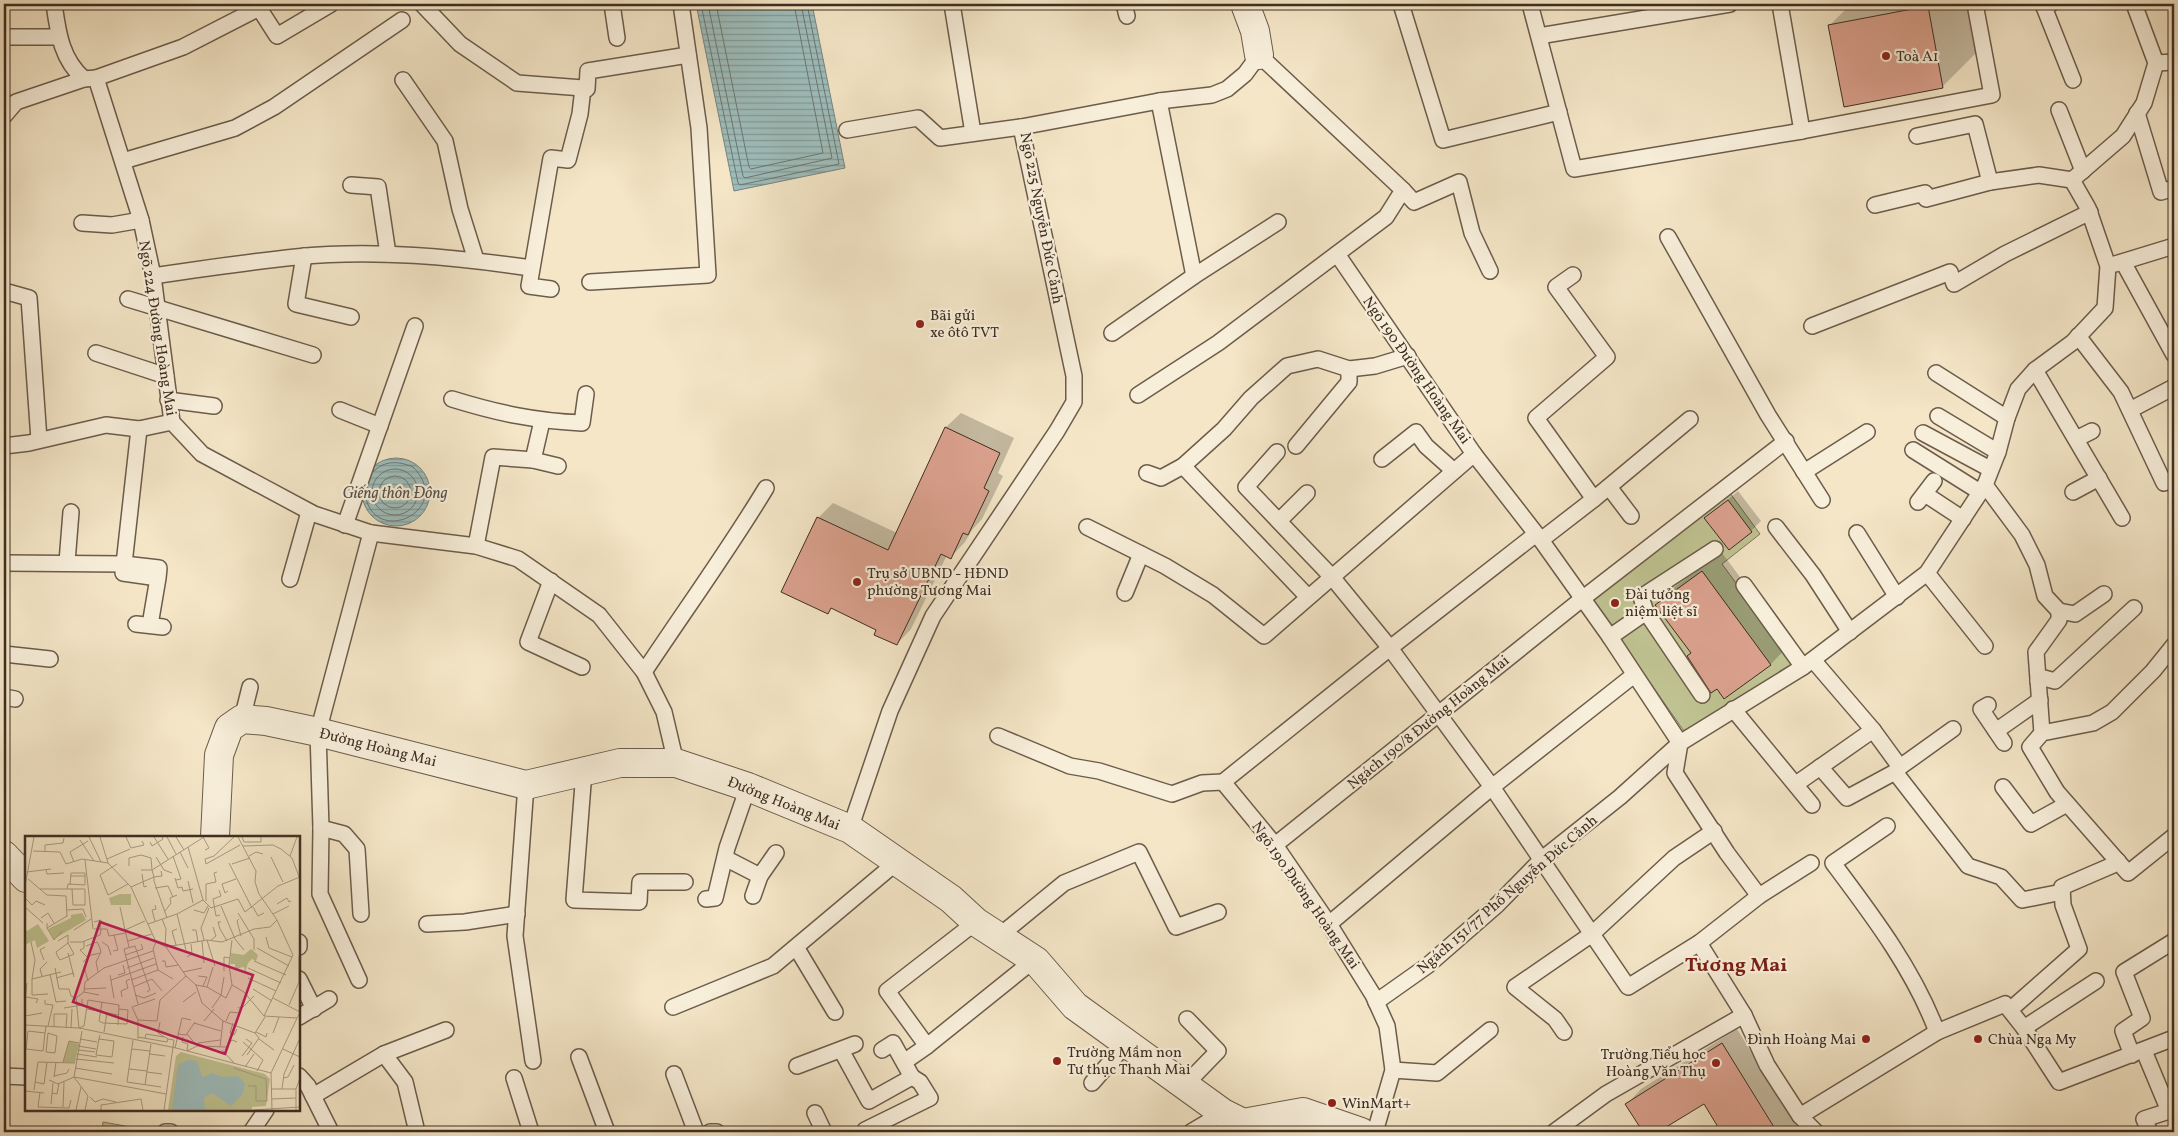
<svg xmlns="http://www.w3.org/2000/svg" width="2178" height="1136" viewBox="0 0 2178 1136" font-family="Vollkorn,serif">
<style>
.green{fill:#c0c392;stroke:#7f785a}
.water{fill:url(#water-rules);stroke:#78847f}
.shadow{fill:#0003}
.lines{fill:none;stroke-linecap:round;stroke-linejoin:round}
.shore{stroke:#6e7670;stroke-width:1}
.building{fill:#dba18e;stroke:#3e2e22}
.lane-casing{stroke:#6c5c4b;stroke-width:18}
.street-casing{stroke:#6c5c4b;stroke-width:30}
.lane{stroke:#f8efdb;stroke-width:15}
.street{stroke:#f8efdb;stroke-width:28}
.poi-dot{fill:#8f2418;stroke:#f8efdb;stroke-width:2}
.labels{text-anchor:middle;stroke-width:4.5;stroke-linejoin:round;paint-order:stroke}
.poi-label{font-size:15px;fill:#3e2e22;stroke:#f8efdb;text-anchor:start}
.street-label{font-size:15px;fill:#3e2e22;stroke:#f8efdb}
.water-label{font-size:16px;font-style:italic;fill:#565249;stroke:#f8efdb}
.district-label{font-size:20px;font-weight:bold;fill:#7a1f14;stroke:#f8efdb}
.inset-road{fill:none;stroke:#ab9c85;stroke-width:1}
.view{fill:#c2185b;fill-opacity:0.15;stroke:#c2185b;stroke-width:2.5}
.inset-edge{fill:none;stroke:#3e2e22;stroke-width:2.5}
</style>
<defs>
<pattern id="water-rules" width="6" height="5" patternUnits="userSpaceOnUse" patternTransform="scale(1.25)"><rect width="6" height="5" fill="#9ebebd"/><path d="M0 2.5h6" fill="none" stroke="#829b99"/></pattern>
</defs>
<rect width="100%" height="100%" fill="#f4e6c7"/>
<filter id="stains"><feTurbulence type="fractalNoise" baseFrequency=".004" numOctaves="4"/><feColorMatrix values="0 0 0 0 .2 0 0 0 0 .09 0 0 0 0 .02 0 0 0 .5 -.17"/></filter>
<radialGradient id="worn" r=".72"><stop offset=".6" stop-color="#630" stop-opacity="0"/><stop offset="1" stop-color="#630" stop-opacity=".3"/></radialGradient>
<g class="green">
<polygon points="1730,493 1760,534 1722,564 1797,666 1684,731 1590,597"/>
<polygon points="103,1122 136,1128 136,1132 102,1132"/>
</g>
<g class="water">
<polygon points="696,4 812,4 845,168 734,191"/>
<circle cx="396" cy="492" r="34"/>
</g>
<g class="shadow">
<polygon points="1851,4 1979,4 1987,42 1943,86 1845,105 1830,25"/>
<polygon points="961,413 1014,438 998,473 1003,476 982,519 972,530 965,542 951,557 947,555 911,629 897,644 878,629 832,608 828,612 818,518 833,503 897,533 946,427"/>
<polygon points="1738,491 1761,521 1751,531 1706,518"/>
<polygon points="1722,553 1790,644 1771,664 1724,697 1657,605 1676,586"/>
<polygon points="1737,1029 1799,1130 1797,1132 1723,1132 1704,1102 1656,1132 1645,1132 1627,1104 1641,1089"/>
</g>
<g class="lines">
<g class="shore">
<polyline points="701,4 738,183 740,185 839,164 807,4"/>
<polyline points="708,4 743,176 745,178 832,158 801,4"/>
<polyline points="716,4 749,167 751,169 823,153 794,4"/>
<circle cx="395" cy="492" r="23"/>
<circle cx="395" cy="492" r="16"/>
<path d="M365,494c8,55 91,16 48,-27 -14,-6 -29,-7 -40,5"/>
</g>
</g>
<g class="building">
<polygon points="1928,6 1943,88 1844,107 1828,25"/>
<polygon points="945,427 1000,453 984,488 989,491 968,535 963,533 951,559 941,554 897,645 874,635 876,630 831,608 828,614 781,592 817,517 888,550"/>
<polygon points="1728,500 1752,532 1729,550 1704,518"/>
<polygon points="1702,571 1771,665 1724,699 1717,689 1711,693 1687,656 1691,653 1655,605"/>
<polygon points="1722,1043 1777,1132 1721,1132 1704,1104 1658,1132 1643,1132 1625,1104"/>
</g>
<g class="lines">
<g class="lane-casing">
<g id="lane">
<path d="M54,4c4,28 7,55 30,75"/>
<polyline points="422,4 460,44 517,83 583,88"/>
<polyline points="612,4 617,38"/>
<polyline points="952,4 973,133"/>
<polyline points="1124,4 1127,16"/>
<polyline points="1401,4 1443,140 1559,112"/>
<polyline points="1530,4 1574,169 1802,131 1992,95 1975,4"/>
<polyline points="1780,4 1802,131"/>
<polyline points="2051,4 2044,7 2073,80"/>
<polyline points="1539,36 1730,4"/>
<polyline points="4,37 58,37"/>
<polyline points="2156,63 2174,62"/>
<polyline points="96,78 141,220 153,276 172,422 202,454 314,514 371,533 476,546 518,559 599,615 644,672 664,712 676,763"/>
<polyline points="403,80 445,141 460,209 476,260"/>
<polyline points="1159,101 1194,276"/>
<polyline points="2059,110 2083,171"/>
<polyline points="2137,113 2161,192 2174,188"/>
<polyline points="4,116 16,102 84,79 96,78 183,47 259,8 277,36 331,4"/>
<polyline points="847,130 918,118 940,138 1021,127"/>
<polyline points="1917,136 1975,124 1990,182"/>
<polyline points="123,161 235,128 274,107 402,20"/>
<polyline points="351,185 378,187 388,254"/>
<polyline points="1403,190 1414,202 1459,182 1472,233 1490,271"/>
<polyline points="1875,205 1925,193 1926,199 1990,182 2039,175 2072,180"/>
<polyline points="82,223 112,225 141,220"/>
<polyline points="1668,237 1768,415 1822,500"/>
<polyline points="1337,254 1474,454 1541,540 1610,637 1680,743"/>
<polyline points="304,256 296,304 351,317"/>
<polyline points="2123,262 2174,355"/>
<polyline points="2115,264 2174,246"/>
<path d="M153,276c47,-7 95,-14 143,-19 78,-8 158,0 235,11"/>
<polyline points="590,282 708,275 699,128 681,4"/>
<polyline points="551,289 529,286 551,158 568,160 580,114 583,88 587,89 588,71 688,55"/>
<polyline points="4,291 29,298 39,440"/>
<polyline points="128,299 313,355"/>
<polyline points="1812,326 1950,272 1954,284 2005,254 2090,212"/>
<polyline points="1112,333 1194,276 1278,222"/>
<polyline points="2078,336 2121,392 2164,483 2173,479 2174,482"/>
<polyline points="96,353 166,376"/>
<polyline points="2035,370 2122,518"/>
<polyline points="1936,373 2007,418"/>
<path d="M452,399c45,14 83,22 130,24l4,-29"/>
<polyline points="168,400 214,406"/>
<polyline points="340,410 380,426"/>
<polyline points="2130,410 2174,387"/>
<polyline points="1938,416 1998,452"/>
<polyline points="1923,433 1990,469"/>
<polyline points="2076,439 2092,431"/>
<polyline points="4,446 29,443 106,425 139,429 172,422"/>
<polyline points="1296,446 1349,382 1349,369"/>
<polyline points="1913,450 1980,492"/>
<polyline points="1277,452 1246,487 1332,577 1390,648 1492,787 1628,987 1699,943 1759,896 1727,853 1675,773 1680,743"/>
<polyline points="1382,459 1416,432 1426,446 1454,471"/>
<polyline points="533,460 542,421"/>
<polyline points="1183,466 1308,597"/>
<polyline points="1804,472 1867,432"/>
<polyline points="1147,473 1161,478 1183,466 1224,429 1251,398 1287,366 1318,359 1349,369 1375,366 1408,356"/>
<polyline points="1985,485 2022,535 2037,565 2045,596 2059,611 2059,620 2036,652 2042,733"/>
<polyline points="1609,487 1631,516"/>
<polyline points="2073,492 2099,478"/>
<polyline points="1925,494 1963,519"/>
<polyline points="1594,499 1690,419"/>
<polyline points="1918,502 1934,481"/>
<polyline points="1279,521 1307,493"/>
<polyline points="345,525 415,326"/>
<polyline points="1087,527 1165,566 1213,595 1264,636 1474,454"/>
<polyline points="1776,527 1813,575 1850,632"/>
<polyline points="1857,533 1897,597"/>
<polyline points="1541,540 1594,499 1536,418 1607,357 1556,287 1573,275"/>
<polyline points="476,546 493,457 533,460 558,466"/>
<polyline points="67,562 71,512"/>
<polyline points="4,563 124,564 139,429"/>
<polyline points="1927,573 1985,646"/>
<polyline points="290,579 309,512"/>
<polyline points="551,581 528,642 582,667"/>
<polyline points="1744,585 1803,667"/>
<polyline points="1125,593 1141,554"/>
<polyline points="2059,611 2075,614 2104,594"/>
<polyline points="136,624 163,627"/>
<polyline points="150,625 158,578 123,573 124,564 159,568 158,578"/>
<polyline points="1610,637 1646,612"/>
<polyline points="2174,645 2153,671 2112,712 2093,723 2042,733 2030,747 2057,792 2128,873 2174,836"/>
<polyline points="4,654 50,659"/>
<polyline points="1813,660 1873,730 1900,767 1953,729"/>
<path d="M644,672c41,-62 84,-121 122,-184"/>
<polyline points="2038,681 2044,678 2055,681 2134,608"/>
<polyline points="1702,695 1646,612 1641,597 1715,549"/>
<polyline points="4,697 15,699"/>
<polyline points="1988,705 1981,709 2004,743"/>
<polyline points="1733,709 1812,805"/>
<polyline points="242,719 250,687"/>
<polyline points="1996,731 2040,700"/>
<polyline points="998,736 1070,766 1099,771 1172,794 1202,783 1223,782"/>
<polyline points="1820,767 1847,798 1895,772"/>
<polyline points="1900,767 1895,772 1968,866 2001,877 2022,900 2062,892"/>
<polyline points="584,771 574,900 639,902 640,882 685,882"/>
<polyline points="1223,782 1275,845 1329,924 1373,995 1387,1026 1393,1070 1375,1132"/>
<polyline points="1223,782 1390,648 1536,534"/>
<polyline points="1796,784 1873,730"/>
<polyline points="526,785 515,936 533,1061"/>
<polyline points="2003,787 2031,824 2067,804"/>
<path d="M1887,826l-54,37c39,52 81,107 104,169"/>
<polyline points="321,828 344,834 357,849 361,914"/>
<polyline points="850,829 890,711 933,616 1057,431 1074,402 1074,376 1021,127 1159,101 1212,95 1227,89 1245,74 1259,55 1403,190 1386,217 1218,343 1138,395"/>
<polyline points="1275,845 1582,599 1786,441"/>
<polyline points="725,858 760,876"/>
<polyline points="753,896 760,876 776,853"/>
<polyline points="1759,896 1811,863"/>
<polyline points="706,899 715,898 727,848 748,787"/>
<polyline points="427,924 465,922 517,914"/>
<polyline points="1329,924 1492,787 1634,675"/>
<polyline points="998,937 1064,883 1139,852 1176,927 1218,912"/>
<polyline points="299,942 299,947"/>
<polyline points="1699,943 1744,1015 1767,1065 1800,1116 1816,1132"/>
<polyline points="796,947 835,1012"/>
<polyline points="299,979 314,1009"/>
<polyline points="359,980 320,894 321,828 318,732 371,533"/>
<polyline points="1376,1002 1427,966 1497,905 1542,859 1620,797 1680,743 1803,667 1927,573 1985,485 1998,452 2007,418 2018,389 2035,370 2073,342 2105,308 2108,266 2088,208 2072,180 2123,136 2144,103 2156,63 2134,4"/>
<polyline points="673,1007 773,966 897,862"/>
<polyline points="2011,1009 2079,949 2063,905 2062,887 2113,865 2118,861"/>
<polyline points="299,1017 329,999"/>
<polyline points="2024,1028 2096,981"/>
<polyline points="1564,1032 1555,1019 1515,987 1592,934 1674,858 1714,831"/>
<polyline points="927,1046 887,991 976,922"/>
<polyline points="841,1050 869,1101 912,1077"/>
<polyline points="2144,1051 2169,1111 2144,1119 2150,1132"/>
<polyline points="384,1054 405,1082 417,1132"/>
<polyline points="2132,1055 2123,1031 2142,1018 2124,972 2174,941"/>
<polyline points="579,1057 607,1132"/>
<polyline points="904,1062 927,1046 1034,960"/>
<polyline points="797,1066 855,1044"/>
<polyline points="1393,1070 1437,1073 1490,1030"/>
<polyline points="674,1074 696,1132"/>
<polyline points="4,1076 26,1077"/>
<polyline points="299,1076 308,1086 331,1132"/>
<polyline points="514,1078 531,1132"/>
<polyline points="1092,1083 1126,1044"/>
<polyline points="1184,1086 1218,1051 1187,1019"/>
<polyline points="313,1096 384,1054 446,1030"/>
<polyline points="815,1113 824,1132"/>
<polyline points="1800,1116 1937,1032 2005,1004 2024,1028 2059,1082 2174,1038"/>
<polyline points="165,1132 171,1132"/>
<polyline points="251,1132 266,1110"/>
<polyline points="710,1132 717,1132"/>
<polyline points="866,1132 865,1130 930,1098 920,1082 912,1077 893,1043 882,1050"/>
<polyline points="1191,1132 1223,1113"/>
<polyline points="1554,1132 1606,1094 1744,1015"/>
</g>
</g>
<g class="street-casing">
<g id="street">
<polyline points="1245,4 1255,31 1259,55"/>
<polyline points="215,837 219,755 229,728 242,719 266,721 318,732 526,785 620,763 676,763 748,787 850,829 951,899 976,922 1036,961 1075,1006 1223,1113 1243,1123 1303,1112 1361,1132"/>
<polyline points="4,855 26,878"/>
</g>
</g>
<use href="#lane" class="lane"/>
<use href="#street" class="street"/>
</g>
<g class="poi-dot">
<circle cx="1886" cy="56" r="5"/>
<circle cx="920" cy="324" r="5"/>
<circle cx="857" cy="582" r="5"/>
<circle cx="1615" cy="603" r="5"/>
<circle cx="1866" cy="1039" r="5"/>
<circle cx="1978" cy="1039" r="5"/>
<circle cx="1057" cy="1061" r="5"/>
<circle cx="1716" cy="1063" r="5"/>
<circle cx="1332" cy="1103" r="5"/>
</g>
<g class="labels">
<g class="poi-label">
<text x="1896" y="61">Toà A1</text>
<text x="930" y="320">Bãi gửi<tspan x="930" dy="17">xe ôtô TVT</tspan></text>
<text x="867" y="578">Trụ sở UBND - HĐND<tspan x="867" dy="17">phường Tương Mai</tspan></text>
<text x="1625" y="599">Đài tưởng<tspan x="1625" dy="17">niệm liệt sĩ</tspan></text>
<text x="1856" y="1044" text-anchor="end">Đình Hoàng Mai</text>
<text x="1988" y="1044">Chùa Nga My</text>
<text x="1067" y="1057">Trường Mầm non<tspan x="1067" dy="17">Tư thục Thanh Mai</tspan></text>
<text x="1706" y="1059" text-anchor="end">Trường Tiểu học<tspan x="1706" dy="17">Hoàng Văn Thụ</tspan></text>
<text x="1342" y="1108">WinMart+</text>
</g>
<g class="street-label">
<text transform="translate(1042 218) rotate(79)" y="5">Ngõ 225 Nguyễn Đức Cảnh</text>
<text transform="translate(158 328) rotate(81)" y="5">Ngõ 224 Đường Hoàng Mai</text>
<text transform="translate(1417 370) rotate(55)" y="5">Ngõ 190 Đường Hoàng Mai</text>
<text transform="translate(1428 722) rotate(-39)" y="5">Ngách 190/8 Đường Hoàng Mai</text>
<text transform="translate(378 747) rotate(14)" y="5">Đường Hoàng Mai</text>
<text transform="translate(784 803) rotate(22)" y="5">Đường Hoàng Mai</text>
<text transform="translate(1507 894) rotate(-41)" y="5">Ngách 151/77 Phố Nguyễn Đức Cảnh</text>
<text transform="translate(1306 895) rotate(55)" y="5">Ngõ 190 Đường Hoàng Mai</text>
</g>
<g class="water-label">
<text x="395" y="498">Giếng thôn Đông</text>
</g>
<g class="district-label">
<text x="1736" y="971">Tương Mai</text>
</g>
</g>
<g transform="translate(25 836)">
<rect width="275" height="275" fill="#f4e6c7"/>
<path d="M95,58h11v11h-20l-2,-7zM57,77l4,7 -32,19 -6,-10 23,-11v-3zM13,88l11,17 -12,7 -2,-8 -10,5v-16l2,2zM226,113l7,6 -2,6 -4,-2 -4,4 -3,10 -1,-6 -9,2v-5h-5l1,-11 13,2zM44,205l10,3 -4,19 -12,-1zM156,216l84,22 5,5 -4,27 -14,1v3h-84l8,-54z" fill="#c0c392"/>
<path d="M163,224l9,1 5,16 11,-4 9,4 16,-1 7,7 -2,11 -12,12 -19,-13 -8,5 1,12h-33l6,-45z" fill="#9ebebd"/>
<path class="inset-road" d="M64,1l12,25M75,1l8,26M101,1l5,11 13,-3 -2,-4M129,1l14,22M142,1l9,17M151,1l8,13M178,1l6,11 -4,2M213,1l18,34 -1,11 4,12 18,26 16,35M217,1l2,5h17v-5M55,4l14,21M125,6l2,4 11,-7 -1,-2M218,10l30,-1 8,4 11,9 8,21M163,11l15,53M8,15l27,1 6,12 16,-5 26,4 23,24 25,55 10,5 20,29 10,9 11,2 19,11 6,-13 -3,-20 3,-25M20,16v-7l18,-2 1,-5M155,16l8,16M148,20l8,23 -5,1M224,20l7,-4 7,2M265,20l7,-19M131,21l8,13 8,3M246,21l12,25M82,23l23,-10M60,24l8,69M49,26l-4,-10 18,-11M204,27l23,45M92,28l-17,11 8,20 20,-11M181,28l-1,-5 9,-3 20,-19M181,28l34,-19M207,28l18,-6M104,30v-8l12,-3 10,3 1,12h-11M21,34l1,4 17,-1M136,35l1,5 -8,1v4l13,37M2,36l24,-3M117,38l2,13 3,-1M150,42l3,10 4,-1 1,4 10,-2M3,43l19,16 19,1 1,21M163,45l5,22M45,49l1,-12h14v3M0,50l9,-49M106,51l23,-10 -2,-7 52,-33M130,52l13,-2 5,11M15,53h45v16h-12l-1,-16M42,53l1,-5 17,1v-9h-15M194,54l2,6 -8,3 3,17 4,-1M203,55l-3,2 -3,-9 14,-5M0,62l7,7 4,-4 9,4M181,65v-17l10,-2 -2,-9 3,-1M252,68l10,-6 2,4 2,-1M130,69l1,4 -4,1 3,11M196,70l14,33 9,11M0,71l18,16M95,71l5,23M228,71l5,9 6,-3M42,74l16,-1 3,8M169,74l10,3 4,-7M140,75l6,-8 -1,-5 7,-3M213,77l16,26v11M152,78l9,36M248,78l16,-8M16,82l7,-5 6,10M137,83l4,10 -1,17M214,83l-2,2 4,15M69,86l7,-2 -1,9M196,86h-3l2,7 7,12M22,87v5l20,-12M123,88l29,-10 26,-14 8,8 27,-9 7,13 33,-26 22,-9M22,92l7,12 8,-9M69,93h13l2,7 17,-3M49,94l17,-11M167,94h4l2,12M241,101l3,11 23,9M179,104l-3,-12 8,-20M182,104l8,26M186,104l5,-4 -3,-9M59,105v7l-4,2 7,7M103,105l24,-7M177,105l2,22M6,106l4,18 -3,19M45,106h12l18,-7 1,-6M77,106l6,4 3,9M131,106l-3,7 5,21M151,109l-4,-14 5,-2M61,110l11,-4 3,6M104,111l-4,-17 20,-9M141,111l41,-7 15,2 32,-13 16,-2 7,-7M232,112l32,18M88,115l5,-1 -4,-15M43,117l6,24M32,119l3,5 14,-6 -6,-11v-8l-10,6M32,119l-1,-3 12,-9M100,119l18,-6 -2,-5M162,121l5,-3 -1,-10M19,124l-4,-10 5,-3M137,125h3l1,6 12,-2M229,125l32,14M58,126l8,-7 10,-2 -1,-5M59,130l4,15M30,132l4,21h10l2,7 5,2M102,132l27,-10M223,132l33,15M133,134l15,9M199,135v-14l6,1M73,136l-2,-10 4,-8M158,136l19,-4M25,138l6,28 10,-1M85,139l4,23M93,139l7,-2 -2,-8M17,140l-2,-7 7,-7M173,140l9,1 -4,9M31,142l18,-5M223,142l28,13M86,144l45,-16M106,144l27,-10M7,147v-4l29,-7M7,147v12l16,-1M171,149l6,18 21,18 -3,26M207,149l12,7 20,24 33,2M108,151l19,-8 10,12M182,151l6,-20M59,153l22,-1M228,153l19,12M59,156l15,3M110,159l9,3 12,-5M1,161l12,2 -2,4M97,161l-1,-6 7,-3 -2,-7 4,-2M51,162l8,-6 1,-10 19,-14 49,-17M51,162l3,30M248,162l27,14M20,164v4l8,1 -5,21M0,165l2,-18M77,166l-3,19 4,2 24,1 1,-14 -9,-1M158,166l13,-10M113,168l-14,-55 11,-3 15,44 -3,2M264,169l10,-23v-26M213,171l3,2 13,-13M39,172l18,-3v-6M187,172l9,-13 3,-18M62,173l31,6M0,180l17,-3M239,180l29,-61M113,184l19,1 3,-21 26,-24M179,185l10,-12M198,185l32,12 10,-16M201,185l4,-9 10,1M135,186l-2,11 10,6M169,187l27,8M208,187l-3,10 4,2 3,-6M0,189l54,3 97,20 95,25M29,191v-13h13l-1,14M46,192l1,-19M54,192l5,-2 4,-26 31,5 -1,20M57,195l-8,46 14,19 -3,14M79,196l3,-19M231,196l10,5 1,-4M20,197l-17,-2 -2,18 17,2 2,-18 1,-7M23,197l9,3 -2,17 -9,-1zM248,197l6,-16M153,198l8,1 9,-13M162,198l10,12M113,201l29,5 1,-3 6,1 -10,70M158,201l-1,5 6,2 -1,6M120,202l1,-4 18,3M55,203l17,3M74,203l15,2 -2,16 -16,-2 3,-16 1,-4M113,203v-19l-6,-13 23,-8M234,203l15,11M108,204l-6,42 34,5M218,206l20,18 -6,11M173,207l22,-3M53,210l18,3M150,212l7,-30 9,2M107,213l18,2M258,213l17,8M53,214l17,2M197,214l13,14M162,215l10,-5 29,1 6,-7 5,2M52,218l20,3M125,218l15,2M222,219l12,-17 -4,-5M217,220l10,-13 -6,-4M51,223l38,4M38,226l6,-21 10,2M220,231l9,-13M50,232l37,6M209,232l32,11 1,22h-11v-15h-8M104,233l18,2M122,236l15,2M29,240l13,-3 2,-4M29,241l2,-15M258,242l5,-1 6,-12M24,244l9,4 16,-7 92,17M10,246l9,2 3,-22M120,249l6,-41M246,253h25M257,253l2,-15 16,-36M9,254l4,-28 37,1M0,255l19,2M15,256l-2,15 31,1 2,-8M27,257l5,1 2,-11M65,261l5,5 8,-3 13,3M247,263l24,-1M26,268l2,-21M38,271l1,-25M51,274l5,-23M76,274v-5l40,-6 2,11M228,274l47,-3M247,274l-1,-37 28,-59M271,274v-21l4,-11"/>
<path class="view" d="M75,86l153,53 -28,79 -152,-52z"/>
<rect width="275" height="275" class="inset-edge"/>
</g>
<rect width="2178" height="1136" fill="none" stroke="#f4e6c7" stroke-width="20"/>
<rect x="5" y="5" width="2168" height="1126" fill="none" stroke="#3e2e22" stroke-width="2.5"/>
<rect x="10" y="10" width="2158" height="1116" fill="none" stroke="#3e2e22"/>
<rect width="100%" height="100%" filter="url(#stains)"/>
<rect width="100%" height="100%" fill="url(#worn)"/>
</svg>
